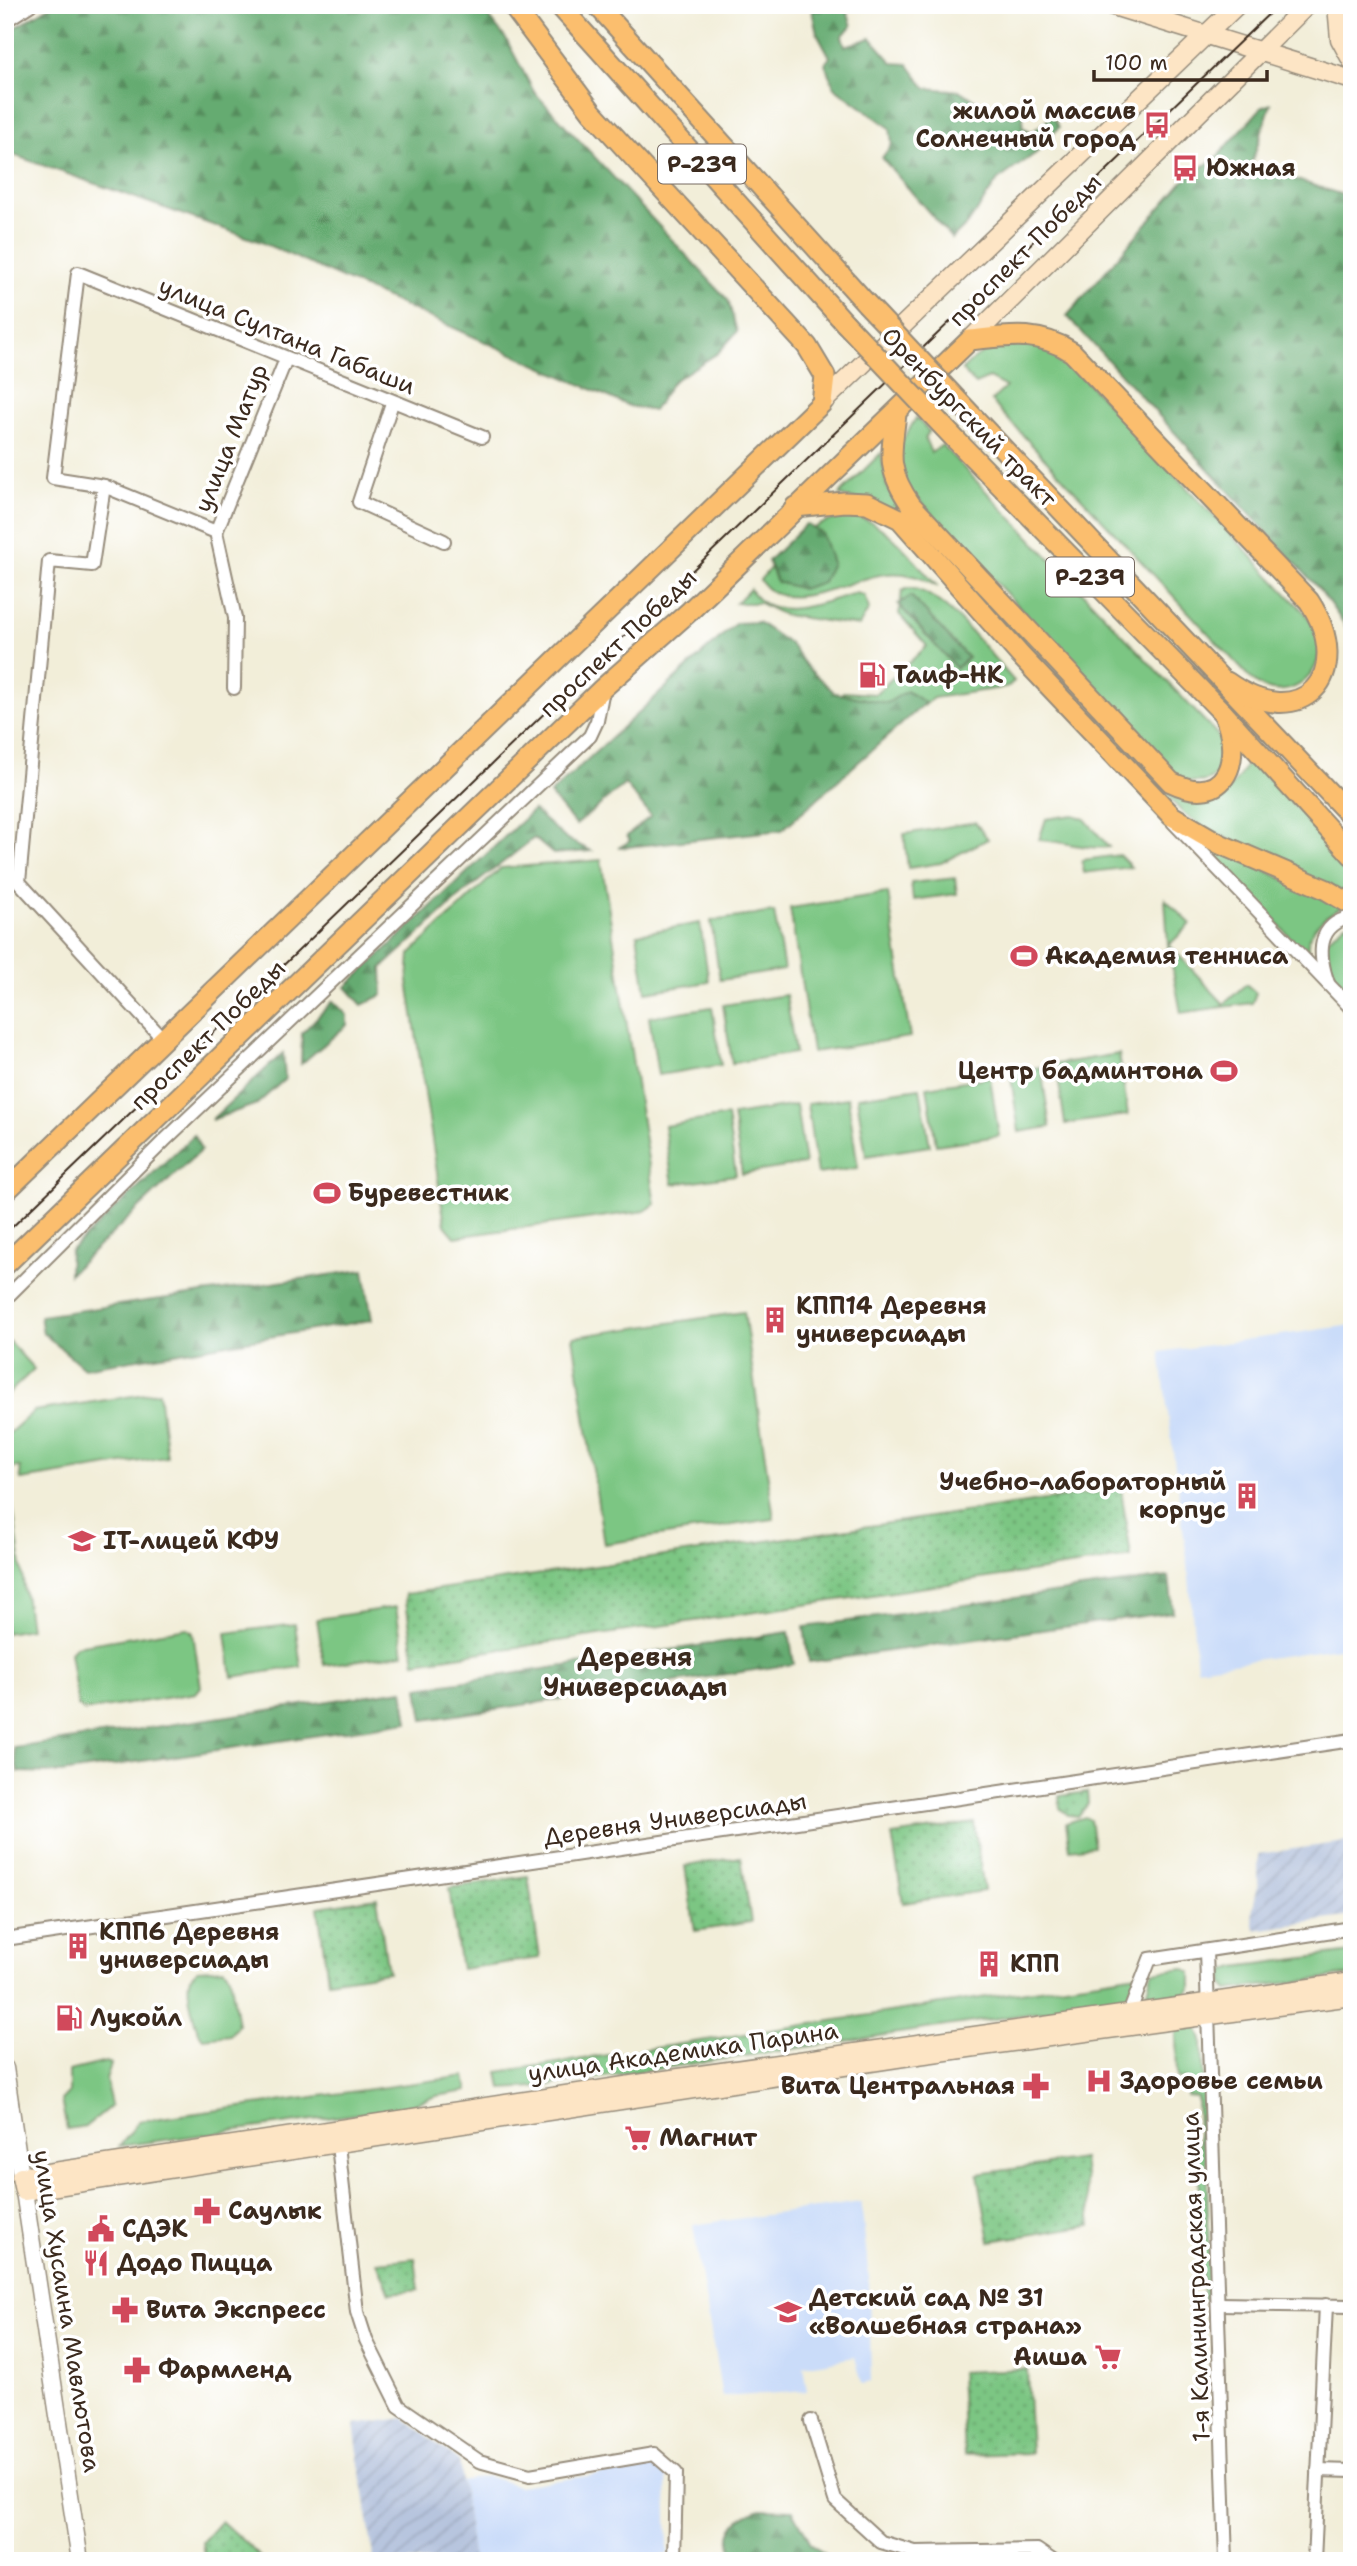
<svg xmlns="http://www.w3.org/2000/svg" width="1357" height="2566" viewBox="0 0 1357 2566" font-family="'Shantell Sans',sans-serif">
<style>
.built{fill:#cadcf9}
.industrial{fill:url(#industrial-furrows)}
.grass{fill:#7cc683;stroke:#5c7850;stroke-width:2}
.forest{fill:url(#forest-firs);stroke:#506a48;stroke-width:2}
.park{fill:url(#park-dots);stroke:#5c7850;stroke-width:2}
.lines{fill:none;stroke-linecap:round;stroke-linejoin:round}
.minor-casing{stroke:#968c7c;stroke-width:16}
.tertiary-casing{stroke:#968c7c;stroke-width:19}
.secondary-casing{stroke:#968c7c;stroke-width:21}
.primary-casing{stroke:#968c7c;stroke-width:23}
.minor{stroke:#fff;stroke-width:12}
.tertiary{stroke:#fff;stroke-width:16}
.secondary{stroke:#fde5c5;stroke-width:18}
.primary{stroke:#fbbe6e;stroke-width:19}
.tram{stroke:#3b2a1e;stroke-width:2}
.primary-bridge-casing{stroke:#968c7c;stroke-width:23;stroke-linecap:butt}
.primary-bridge{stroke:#fbbe6e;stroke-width:19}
.labels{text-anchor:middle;stroke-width:7;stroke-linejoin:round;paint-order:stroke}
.shield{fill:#fff;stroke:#766a62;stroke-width:2}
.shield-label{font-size:23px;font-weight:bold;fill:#3b2a1e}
.poi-label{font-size:24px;font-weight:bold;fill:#3b2a1e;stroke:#fff;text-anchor:start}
.street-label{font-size:24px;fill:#3b2a1e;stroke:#fff}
.neighbourhood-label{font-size:26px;font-weight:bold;fill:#3b2a1e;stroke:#fff}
</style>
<defs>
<pattern id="industrial-furrows" width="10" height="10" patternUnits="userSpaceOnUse" patternTransform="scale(1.75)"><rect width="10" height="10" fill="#b7c5de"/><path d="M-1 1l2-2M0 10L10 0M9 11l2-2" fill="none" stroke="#9ea9be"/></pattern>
<pattern id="forest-firs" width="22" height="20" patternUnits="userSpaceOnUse" patternTransform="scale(1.75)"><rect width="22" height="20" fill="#65ab71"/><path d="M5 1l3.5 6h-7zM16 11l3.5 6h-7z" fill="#548b5c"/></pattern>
<pattern id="park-dots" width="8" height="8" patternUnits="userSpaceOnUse" patternTransform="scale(1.75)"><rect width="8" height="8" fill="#7cc683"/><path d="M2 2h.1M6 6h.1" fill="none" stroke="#67a16b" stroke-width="1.8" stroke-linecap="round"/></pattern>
</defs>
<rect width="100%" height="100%" fill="#fff"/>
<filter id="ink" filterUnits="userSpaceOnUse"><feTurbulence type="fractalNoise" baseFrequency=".0143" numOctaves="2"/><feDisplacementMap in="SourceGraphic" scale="14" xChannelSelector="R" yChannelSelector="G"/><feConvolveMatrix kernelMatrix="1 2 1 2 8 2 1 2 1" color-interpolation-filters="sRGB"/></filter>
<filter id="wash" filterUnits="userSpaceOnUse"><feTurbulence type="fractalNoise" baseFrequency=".00686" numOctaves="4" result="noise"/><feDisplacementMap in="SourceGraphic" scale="28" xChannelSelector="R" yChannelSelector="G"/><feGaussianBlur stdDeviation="1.57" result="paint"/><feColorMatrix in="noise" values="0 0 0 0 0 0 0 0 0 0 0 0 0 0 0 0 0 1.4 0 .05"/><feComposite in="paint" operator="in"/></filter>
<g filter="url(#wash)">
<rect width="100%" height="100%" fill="#f2eed9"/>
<g class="built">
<polygon points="1352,1325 1352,1646 1197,1668 1188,1566 1160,1352"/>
<polygon points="861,2202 869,2278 871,2382 862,2384 855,2357 803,2366 807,2391 722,2397 693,2225"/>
<polygon points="656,2466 666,2475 668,2555 662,2555 661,2561 473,2561 462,2481 487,2476 518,2486"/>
</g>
<g class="industrial">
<polygon points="1352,1841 1352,1916 1255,1930 1252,1912 1258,1884 1258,1854"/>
<polygon points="404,2418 459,2461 473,2561 374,2561 354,2425"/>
</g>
<g class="grass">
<path d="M1033,344l37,20 237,251c4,7 11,17 12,24 7,39 -36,68 -67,41l-261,-279 15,-14 -17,-9 -14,6 -13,-14c24,-25 38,-24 71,-26z"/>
<path d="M916,418l13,13 -4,7 6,15 11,-8 274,288c11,14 10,42 -11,48 -6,2 -16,0 -23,0l-282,-301 -1,-34z"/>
<polygon points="881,453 887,486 905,511 1117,739 1116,741 903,514 839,495"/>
<path d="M851,516c36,4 63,46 87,71 -17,-10 -32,-15 -52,-13 -34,3 -103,45 -126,6 27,-32 48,-59 91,-64z"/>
<path d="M908,588c33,0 84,69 106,93l-6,6 -75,11 -9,8 -17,-14 -20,13 -47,-10 3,-3 32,2 52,-48 -28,-32 3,-23z"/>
<path d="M750,589c21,37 76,12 106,4l8,2 5,14 -10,17 -75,-11 -24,-12h-24z"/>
<path d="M1249,758l80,84 23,31v24l-147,-69 -22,-15 -40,-43 2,-2c9,9 16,21 27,27 34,22 65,-7 77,-37z"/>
<path d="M1074,815l11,4 24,28c-24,3 -46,-6 -70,-7l7,-21z"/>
<polygon points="975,822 988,839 941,863 908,868 904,834"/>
<path d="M1204,841l138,66c-20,10 -43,29 -31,54z"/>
<polygon points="1119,855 1131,867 1084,873 1082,860"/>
<polygon points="601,860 655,1204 645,1211 455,1237 445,1225 408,981 410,954 501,868"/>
<polygon points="955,878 957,894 913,900 911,883"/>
<polygon points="888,893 910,1037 812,1052 790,908"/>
<polygon points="1165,899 1191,924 1169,945 1224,1004 1246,984 1256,993 1252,1003 1181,1013 1168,945"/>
<polygon points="774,912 784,970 720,980 711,921"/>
<polygon points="700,923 709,982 646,992 637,934"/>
<polygon points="1345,924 1352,924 1352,994 1331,972 1325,941"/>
<polygon points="786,995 795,1053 732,1063 723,1005"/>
<polygon points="712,1007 721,1065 658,1075 649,1017"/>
<polygon points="1119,1054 1128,1115 1065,1124 1056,1064"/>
<polygon points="1041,1067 1050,1127 1019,1132 1010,1071"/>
<polygon points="990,1077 999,1136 936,1145 927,1087"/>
<polygon points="920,1088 930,1146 866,1156 857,1097"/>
<polygon points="848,1098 858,1168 817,1174 807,1104"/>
<polygon points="796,1105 805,1164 742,1174 733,1115"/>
<polygon points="727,1116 736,1175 673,1184 664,1126"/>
<polygon points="744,1312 774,1519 604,1544 573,1337"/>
<polygon points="5,1337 34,1369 5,1397"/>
<polygon points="159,1392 167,1457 21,1480 20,1467 7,1468 9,1480 5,1485 5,1437 34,1411"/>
<polygon points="12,1502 30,1629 5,1633 5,1503"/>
<polygon points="396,1607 403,1654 324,1665 317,1619"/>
<polygon points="295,1624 301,1667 232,1677 226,1633"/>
<polygon points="187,1628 193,1633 201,1687 196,1693 85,1711 78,1706 70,1652 76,1646"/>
<polygon points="1085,1817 1090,1820 1094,1846 1070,1849 1066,1823"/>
<polygon points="1352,1952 1352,1975 1228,1990 1223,1984 1224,1972 1235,1967"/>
<path d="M224,1968l6,8 8,49 -8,10 -27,3c-8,-8 -18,-49 -13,-60 1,-1 8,-8 8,-8z"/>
<polygon points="1184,1968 1191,1972 1191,1988 1187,1993 1145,1998 1152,1972"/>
<polygon points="1137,1974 1128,1999 536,2087 501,2089 498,2072"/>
<polygon points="1197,2027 1202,2040 1211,2300 1203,2300 1197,2097 1187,2096 1187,2079 1177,2078 1176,2030"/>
<polygon points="106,2062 111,2064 106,2079 111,2106 86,2126 67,2129 61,2100 69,2092 69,2071"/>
<polygon points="465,2076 468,2091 436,2096 401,2108 120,2146 139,2121"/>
</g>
<g class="forest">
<polygon points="52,5 479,5 506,39 534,92 728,300 737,332 718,353 673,381 653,411 629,406 261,242 5,152 5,34"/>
<polygon points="820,5 849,5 847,11 852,26 842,36 845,46 871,38 893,63 908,64 926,88 960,91 992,110 1024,112 1022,127 1032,132 1053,116 1059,127 1036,153 998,180 970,221 952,239 882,158 892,144 890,128 834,87 825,64 830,57 817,33 812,11"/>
<polygon points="1271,104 1251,165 1352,198 1352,635 1320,590 1067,316 1185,179 1218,156 1262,107"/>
<polygon points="806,524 822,533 832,563 823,582 802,589 777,582 768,561"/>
<polygon points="911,596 968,658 956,668 898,604"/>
<polygon points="758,622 790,644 807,667 835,693 887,703 907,691 925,703 782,830 618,848 630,841 627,836 651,816 625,784 576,825 550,794 736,623"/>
<polygon points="533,810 565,838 591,851 553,854 534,838 465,892 382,968 383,995 362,1005 346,987"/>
<polygon points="333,1001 347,1015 347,1025 301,1064 302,1033"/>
<polygon points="283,1053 285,1079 257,1104 211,1120"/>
<polygon points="194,1135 201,1150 69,1274 70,1251"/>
<polygon points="364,1270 372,1320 84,1368 43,1333 40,1316"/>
<polygon points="1169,1577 1173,1612 809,1662 804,1627"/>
<polygon points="789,1632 794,1664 423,1720 418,1688"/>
<polygon points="403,1690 408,1722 61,1773 18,1772 14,1748"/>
<path d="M761,2509l32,1 18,33 21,18h-92c-22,-24 -5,-44 21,-52z"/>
</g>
<g class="park">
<polygon points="1121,1489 1131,1557 415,1662 405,1594"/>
<polygon points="1087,1792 1088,1804 1078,1816 1068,1815 1060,1808 1059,1796"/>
<polygon points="974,1823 984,1891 903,1903 892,1835"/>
<polygon points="741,1857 751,1922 695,1931 685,1866"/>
<polygon points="528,1876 540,1958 461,1969 449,1888"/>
<polygon points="377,1898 388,1972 328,1981 318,1907"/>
<polygon points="1083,2159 1091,2225 990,2241 978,2174"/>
<polygon points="415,2258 419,2290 390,2293 377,2262"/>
<polygon points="1027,2369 1031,2453 964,2455 960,2372"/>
<polygon points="221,2521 262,2558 263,2561 205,2561 202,2542"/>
</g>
</g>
<g filter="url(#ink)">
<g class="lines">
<g class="minor-casing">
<g id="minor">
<polyline points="5,21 30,5"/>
<polyline points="392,403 359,502 444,541"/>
<polyline points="104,486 216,532 235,618 234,688"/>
<polyline points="216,532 286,359"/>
<polyline points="1173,822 1352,1009"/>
<path d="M1328,983c-10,-28 -12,-59 24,-66"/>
<polyline points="162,1038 19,882 49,561 92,565 104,486 53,478 78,273 482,437"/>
<polyline points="5,1299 164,1141 590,736 597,721 603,689"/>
<polyline points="5,1939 1352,1740"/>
<polyline points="1206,1951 1226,2561"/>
<polyline points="1130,2011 1150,1959 1352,1928"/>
<polyline points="338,2145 357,2312 366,2340 399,2406 479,2461 530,2475 654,2454 676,2473 674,2561"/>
<polyline points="1219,2304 1352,2306"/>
<polyline points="811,2421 835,2500 881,2542 915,2552 1037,2550 1053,2561"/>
<polyline points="1318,2470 1352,2471"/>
<polyline points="1314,2561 1326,2305"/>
</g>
</g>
<g class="tertiary-casing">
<g id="tertiary">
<polyline points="5,2068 21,2177"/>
<polyline points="24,2191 80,2561"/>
</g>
</g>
<g class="secondary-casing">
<g id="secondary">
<polyline points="1110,5 1352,80"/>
<polyline points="1337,5 1340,39 1352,61"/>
<polyline points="970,340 1307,5"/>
<polyline points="822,403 1237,5"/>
<path d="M1352,1982c-444,62 -888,126 -1331,195l3,14 886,-135 442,-60"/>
</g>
</g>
<g class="primary-casing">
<g id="primary">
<polyline points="559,5 845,323"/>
<polyline points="597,5 866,303"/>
<path d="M896,414c-5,41 -10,55 15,91l260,277c56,27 73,-24 52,-69"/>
<polyline points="976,420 1352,817"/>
<polyline points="956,440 1223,713 1352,855"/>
<polyline points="795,507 844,502 867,503 900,519 1020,655 1172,816 1220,844 1325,889 1352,905"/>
<polyline points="5,1192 822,403 825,376 807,346 592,112 512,5"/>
<path d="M5,1265l598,-577 87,-77 280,-271c38,-4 68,-10 102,12l237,249c48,73 -7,135 -82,81"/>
</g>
</g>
<use href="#minor" class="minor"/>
<use href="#tertiary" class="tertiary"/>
<use href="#secondary" class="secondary"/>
<use href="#primary" class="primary"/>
<polyline class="tram" points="5,1234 1278,5"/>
<g class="primary-bridge-casing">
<g id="primary-bridge">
<polyline points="866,303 976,420"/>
<polyline points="845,323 956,440"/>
</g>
</g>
<use href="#primary-bridge" class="primary-bridge"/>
</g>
</g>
<defs>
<g id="bus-bare" transform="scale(2.1)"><path d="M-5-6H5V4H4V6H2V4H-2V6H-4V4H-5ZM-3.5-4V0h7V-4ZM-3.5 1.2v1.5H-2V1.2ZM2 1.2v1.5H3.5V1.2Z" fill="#d1495b" stroke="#fff" stroke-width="2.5" paint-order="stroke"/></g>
<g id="fuel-bare" transform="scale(2.1)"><path d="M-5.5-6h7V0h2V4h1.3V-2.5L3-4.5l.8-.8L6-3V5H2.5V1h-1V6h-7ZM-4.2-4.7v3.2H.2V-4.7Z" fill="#d1495b" stroke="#fff" stroke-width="2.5" paint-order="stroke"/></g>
<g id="stadium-bare" transform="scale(2.1)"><path d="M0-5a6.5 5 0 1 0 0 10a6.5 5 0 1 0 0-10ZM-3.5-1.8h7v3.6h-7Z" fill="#d1495b" stroke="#fff" stroke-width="2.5" paint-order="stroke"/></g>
<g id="building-bare" transform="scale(2.1)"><path d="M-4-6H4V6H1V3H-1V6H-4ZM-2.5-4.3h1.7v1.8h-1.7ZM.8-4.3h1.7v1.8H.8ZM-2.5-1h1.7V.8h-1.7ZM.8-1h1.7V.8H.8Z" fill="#d1495b" stroke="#fff" stroke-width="2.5" paint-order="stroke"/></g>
<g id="school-bare" transform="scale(2.1)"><path d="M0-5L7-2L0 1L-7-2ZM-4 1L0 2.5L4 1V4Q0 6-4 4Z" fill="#d1495b" stroke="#fff" stroke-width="2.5" paint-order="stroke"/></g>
<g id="hospital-bare" transform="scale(2.1)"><path d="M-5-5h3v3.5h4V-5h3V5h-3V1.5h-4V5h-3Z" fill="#d1495b" stroke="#fff" stroke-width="2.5" paint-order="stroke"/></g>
<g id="pharmacy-bare" transform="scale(2.1)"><path d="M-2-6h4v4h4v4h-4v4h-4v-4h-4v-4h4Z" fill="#d1495b" stroke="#fff" stroke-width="2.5" paint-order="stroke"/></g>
<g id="supermarket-bare" transform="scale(2.1)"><path d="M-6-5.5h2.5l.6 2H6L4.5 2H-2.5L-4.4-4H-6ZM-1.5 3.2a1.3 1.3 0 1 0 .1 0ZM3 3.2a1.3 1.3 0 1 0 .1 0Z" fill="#d1495b" stroke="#fff" stroke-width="2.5" paint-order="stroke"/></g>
<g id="civic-bare" transform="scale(2.1)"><path d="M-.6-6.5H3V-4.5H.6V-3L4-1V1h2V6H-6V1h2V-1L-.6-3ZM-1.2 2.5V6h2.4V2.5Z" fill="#d1495b" stroke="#fff" stroke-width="2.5" paint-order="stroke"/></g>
<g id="restaurant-bare" transform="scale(2.1)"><path d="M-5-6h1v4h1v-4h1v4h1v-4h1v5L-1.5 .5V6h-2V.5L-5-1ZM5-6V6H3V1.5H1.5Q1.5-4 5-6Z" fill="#d1495b" stroke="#fff" stroke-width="2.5" paint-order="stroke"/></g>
</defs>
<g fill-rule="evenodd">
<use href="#bus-bare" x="1157" y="125"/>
<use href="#bus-bare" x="1185" y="168"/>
<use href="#fuel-bare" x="872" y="675"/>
<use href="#stadium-bare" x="1024" y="956"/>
<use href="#stadium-bare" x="1224" y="1071"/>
<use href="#stadium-bare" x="327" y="1193"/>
<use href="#building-bare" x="775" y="1320"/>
<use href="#building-bare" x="1247" y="1496"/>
<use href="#school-bare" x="82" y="1541"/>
<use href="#building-bare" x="78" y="1946"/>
<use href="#building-bare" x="989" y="1964"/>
<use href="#fuel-bare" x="69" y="2018"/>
<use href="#hospital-bare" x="1099" y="2081"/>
<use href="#pharmacy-bare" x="1036" y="2086"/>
<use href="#supermarket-bare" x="638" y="2138"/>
<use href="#pharmacy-bare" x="207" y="2211"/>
<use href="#civic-bare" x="101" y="2229"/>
<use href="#restaurant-bare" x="96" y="2263"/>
<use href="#pharmacy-bare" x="125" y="2310"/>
<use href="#school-bare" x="788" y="2312"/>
<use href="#supermarket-bare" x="1108" y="2357"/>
<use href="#pharmacy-bare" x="137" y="2370"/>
</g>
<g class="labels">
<g class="shield">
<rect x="658" y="144.5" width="88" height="39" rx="5"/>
<rect x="1046" y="557.5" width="88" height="39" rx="5"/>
</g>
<g class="shield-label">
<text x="702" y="172">Р-239</text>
<text x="1090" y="585">Р-239</text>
</g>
<g class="poi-label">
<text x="1136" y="119" text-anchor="end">жилой массив<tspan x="1136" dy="28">Солнечный город</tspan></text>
<text x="1206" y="176">Южная</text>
<text x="893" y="683">Таиф-НК</text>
<text x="1045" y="964">Академия тенниса</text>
<text x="1203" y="1079" text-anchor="end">Центр бадминтона</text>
<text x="348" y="1201">Буревестник</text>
<text x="796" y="1314">КПП14 Деревня<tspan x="796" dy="28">универсиады</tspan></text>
<text x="1226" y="1490" text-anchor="end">Учебно-лабораторный<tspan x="1226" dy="28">корпус</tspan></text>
<text x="103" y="1549">IT-лицей КФУ</text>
<text x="99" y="1940">КПП6 Деревня<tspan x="99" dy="28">универсиады</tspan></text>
<text x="1010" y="1972">КПП</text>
<text x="90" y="2026">Лукойл</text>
<text x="1120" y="2089">Здоровье семьи</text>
<text x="1015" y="2094" text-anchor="end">Вита Центральная</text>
<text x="659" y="2146">Магнит</text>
<text x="228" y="2219">Саулык</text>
<text x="122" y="2237">СДЭК</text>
<text x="117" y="2271">Додо Пицца</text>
<text x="809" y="2306">Детский сад № 31<tspan x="809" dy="28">«Волшебная страна»</tspan></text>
<text x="146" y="2318">Вита Экспресс</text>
<text x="1087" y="2365" text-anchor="end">Аиша</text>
<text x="158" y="2378">Фармленд</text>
</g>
<g class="street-label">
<text transform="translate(1025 250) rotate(-45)" y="8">проспект Победы</text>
<text transform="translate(287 336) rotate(22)" y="8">улица Султана Габаши</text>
<text transform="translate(969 417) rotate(46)" y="8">Оренбургский тракт</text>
<text transform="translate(231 438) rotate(-68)" y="8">улица Матур</text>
<text transform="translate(618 643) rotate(-43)" y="8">проспект Победы</text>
<text transform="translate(208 1035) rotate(-44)" y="8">проспект Победы</text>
<text transform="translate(675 1819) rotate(-8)" y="8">Деревня Универсиады</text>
<text transform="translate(683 2052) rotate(-8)" y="8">улица Академика Парина</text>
<text transform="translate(1196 2277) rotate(-92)" y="8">1-я Калининградская улица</text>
<text transform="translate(67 2311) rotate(81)" y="8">улица Хусаина Мавлютова</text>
</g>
<g class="neighbourhood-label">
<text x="635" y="1666">Деревня<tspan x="635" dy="30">Универсиады</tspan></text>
</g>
</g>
<rect width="1357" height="2566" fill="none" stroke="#fff" stroke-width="28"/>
<path d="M1094 70v10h173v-10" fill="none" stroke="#3b2a1e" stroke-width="3.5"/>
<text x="1105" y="70" font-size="21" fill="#3b2a1e" stroke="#ffffff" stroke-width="5" paint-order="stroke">100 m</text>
</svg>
